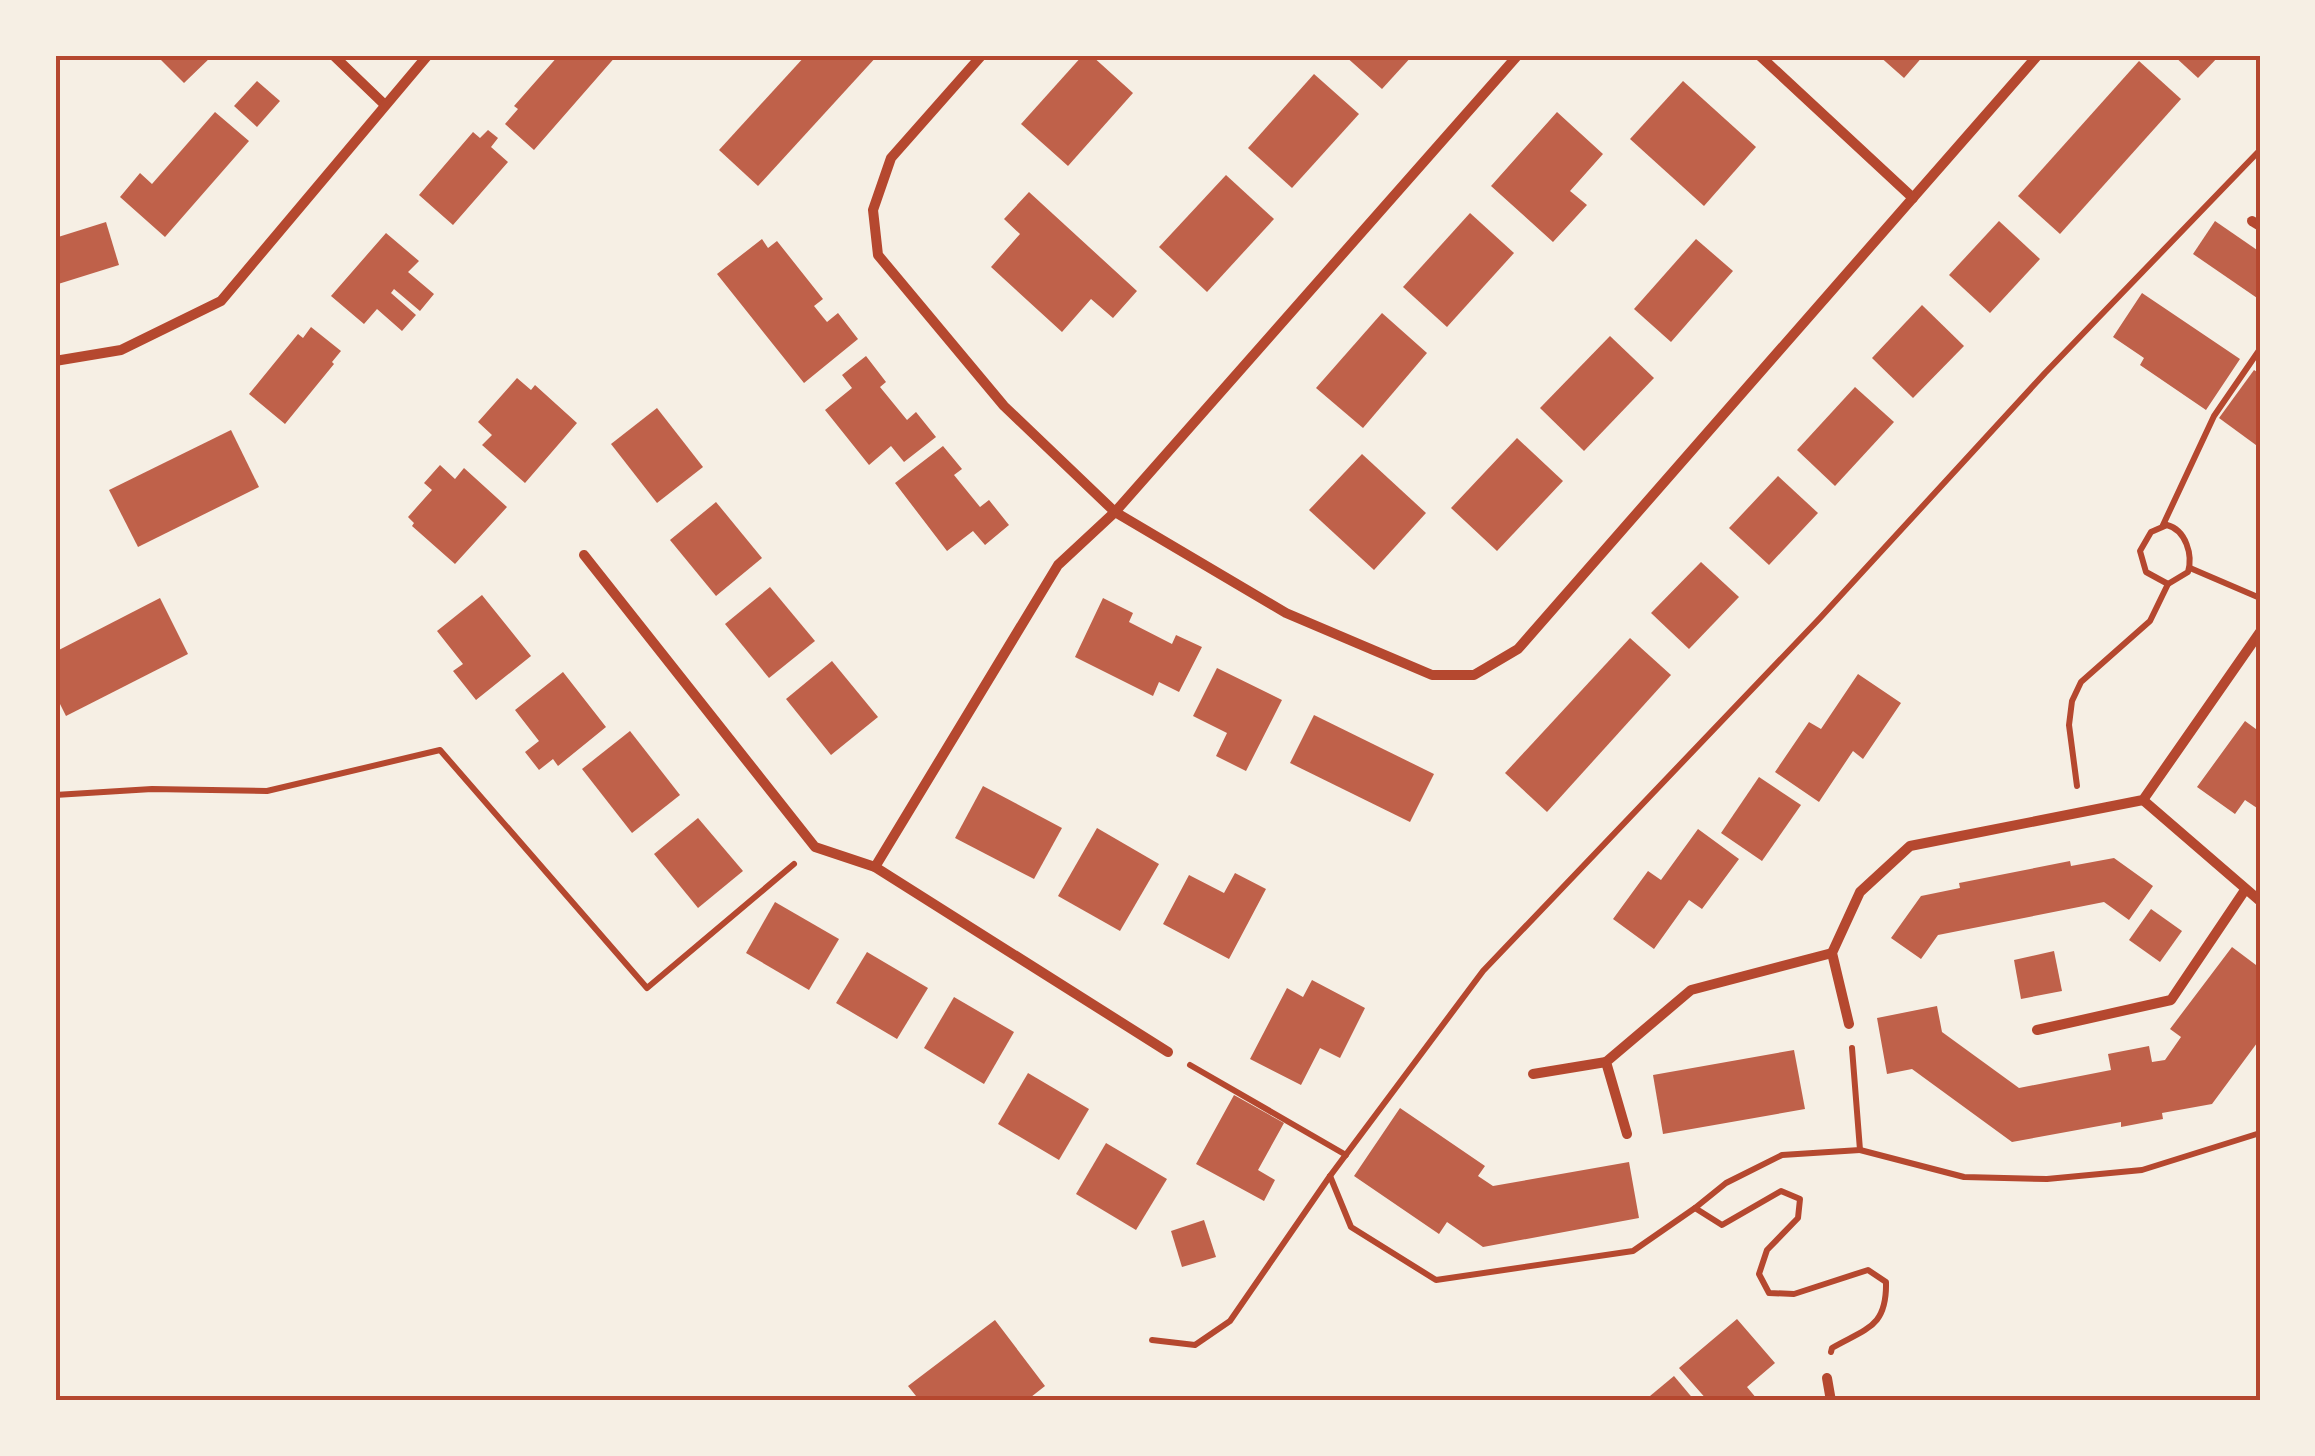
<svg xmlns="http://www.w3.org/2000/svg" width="2315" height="1456" viewBox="0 0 2315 1456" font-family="Inter,sans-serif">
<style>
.building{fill:#bf614a}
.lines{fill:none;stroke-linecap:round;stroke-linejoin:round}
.path{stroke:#b5482f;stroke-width:6}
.minor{stroke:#b5482f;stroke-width:10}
.neatline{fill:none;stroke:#b5482f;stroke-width:4}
</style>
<rect width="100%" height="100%" fill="#f6efe4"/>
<g class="building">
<polygon points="156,55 213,55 184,83"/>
<polygon points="559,55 617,55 534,150 505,124 518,109 514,106"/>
<polygon points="806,55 878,55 758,186 719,150"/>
<polygon points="1083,55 1091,55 1133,93 1068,166 1021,124"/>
<polygon points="1344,55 1413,55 1382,89"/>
<polygon points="1878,55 1924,55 1904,78"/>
<polygon points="2173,55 2220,55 2198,78"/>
<polygon points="2139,61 2181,99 2060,234 2018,196"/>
<polygon points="1314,74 1359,114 1292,188 1248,148"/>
<polygon points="257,81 280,101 257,127 234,106"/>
<polygon points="1683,81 1756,147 1704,206 1630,139"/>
<polygon points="215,112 249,141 165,237 120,197 140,173 152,184"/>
<polygon points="1557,112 1603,154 1570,191 1587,205 1553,242 1491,186"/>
<polygon points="488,130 498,138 491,147 508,162 453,225 419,195 473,132 480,138"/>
<polygon points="1226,175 1274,219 1207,292 1159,247"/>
<polygon points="1029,192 1137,291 1113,318 1091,299 1062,332 991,267 1020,234 1004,219"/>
<polygon points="1470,213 1514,253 1447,327 1403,287"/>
<polygon points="1999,221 2040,259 1990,313 1949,275"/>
<polygon points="2215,221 2260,252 2260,300 2193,254"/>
<polygon points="106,222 119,265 55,285 55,238"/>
<polygon points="386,233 419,261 408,272 434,294 420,311 394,289 391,293 416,315 402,331 377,309 364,324 331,296"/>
<polygon points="762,239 768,248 777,241 823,299 814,306 827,322 838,313 858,339 804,383 717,274"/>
<polygon points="1696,239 1733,271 1671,342 1634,309"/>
<polygon points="2142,293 2240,359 2206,410 2140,365 2144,358 2113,337"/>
<polygon points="1922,305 1964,346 1913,398 1872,358"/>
<polygon points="1382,313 1427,353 1363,428 1316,388"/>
<polygon points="311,327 341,351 332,362 334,364 285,424 249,394 298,334 303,338"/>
<polygon points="1610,336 1654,378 1584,451 1540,408"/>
<polygon points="866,356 886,382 880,387 907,420 916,412 936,437 904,462 891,446 869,465 825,410 852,388 842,375"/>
<polygon points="2254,370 2260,374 2260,448 2219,418"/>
<polygon points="517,378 531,390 535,385 577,423 525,483 482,445 492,435 478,422"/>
<polygon points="1855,387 1894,422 1835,486 1797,450"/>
<polygon points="657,408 703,467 657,503 611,444"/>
<polygon points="231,430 259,487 138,547 109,490"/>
<polygon points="1517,438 1563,481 1497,551 1451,508"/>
<polygon points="943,446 962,469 954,475 980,507 989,500 1009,525 985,545 973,531 947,551 895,483"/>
<polygon points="1362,454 1426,513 1374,570 1309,510"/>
<polygon points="440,465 455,479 464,468 507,507 455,564 412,526 414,523 408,517 432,490 424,483"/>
<polygon points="1778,476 1818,513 1769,565 1729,528"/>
<polygon points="716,502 762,558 716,596 670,540"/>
<polygon points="1701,562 1739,597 1689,649 1651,613"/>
<polygon points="770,587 815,641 769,678 725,624"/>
<polygon points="482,595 531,656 476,700 453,671 463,664 437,631"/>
<polygon points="160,598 188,654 66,716 55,694 55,652"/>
<polygon points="1103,598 1133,613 1129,622 1172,644 1176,635 1202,647 1179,692 1159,682 1153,696 1075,657"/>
<polygon points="1630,638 1671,675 1547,812 1505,773"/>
<polygon points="832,661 878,717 831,755 786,699"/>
<polygon points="1217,668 1282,700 1246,771 1216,756 1227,733 1193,716"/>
<polygon points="563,672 606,727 558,766 553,759 539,770 525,752 539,741 515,710"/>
<polygon points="1858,674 1901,703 1863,759 1853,751 1819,802 1775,772 1809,722 1821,729"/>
<polygon points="1314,715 1434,774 1410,822 1290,763"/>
<polygon points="2245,721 2260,732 2260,810 2245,800 2235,814 2197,787"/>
<polygon points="630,731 680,795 632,833 582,769"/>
<polygon points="1759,777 1801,805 1762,861 1721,833"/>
<polygon points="983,786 1062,828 1034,879 955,838"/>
<polygon points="698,818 743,871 698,908 654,854"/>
<polygon points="1097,828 1159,864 1120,931 1058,896"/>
<polygon points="1698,829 1739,859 1702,909 1689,900 1654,949 1613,919 1648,871 1661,880"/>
<polygon points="2114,858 2153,886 2129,920 2104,902 1938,935 1921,959 1891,938 1921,896 1960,888 1959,883 2070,861 2071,866"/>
<polygon points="1235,873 1266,889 1229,959 1163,924 1189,875 1224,893"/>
<polygon points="775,902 839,939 809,990 746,953"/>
<polygon points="2151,909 2182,931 2160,962 2129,940"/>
<polygon points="2232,947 2260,968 2260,1039 2212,1104 2162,1113 2163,1119 2121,1127 2121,1122 2012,1142 1912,1069 1887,1074 1877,1018 1937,1006 1942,1032 2019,1088 2111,1070 2108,1054 2149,1046 2152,1062 2165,1060 2181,1037 2170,1029"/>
<polygon points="2054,951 2062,991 2021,999 2014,960"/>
<polygon points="867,952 928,988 897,1039 836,1003"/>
<polygon points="1312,980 1365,1008 1340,1058 1320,1048 1301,1085 1250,1059 1287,988 1303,997"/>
<polygon points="954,997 1014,1032 984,1084 924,1048"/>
<polygon points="1794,1050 1805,1109 1663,1134 1653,1075"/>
<polygon points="1028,1073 1089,1109 1059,1160 998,1124"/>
<polygon points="1234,1095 1284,1123 1258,1170 1275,1180 1264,1201 1196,1164"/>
<polygon points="1400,1108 1485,1166 1478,1176 1493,1186 1629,1162 1639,1218 1483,1247 1447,1222 1439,1234 1354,1176"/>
<polygon points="1106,1143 1167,1179 1136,1230 1076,1194"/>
<polygon points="1204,1220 1216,1257 1182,1267 1171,1231"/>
<polygon points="1737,1319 1775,1363 1747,1387 1757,1399 1754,1401 1708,1401 1679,1368"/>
<polygon points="995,1320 1045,1386 1031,1397 1034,1401 920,1401 908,1386"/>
<polygon points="1674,1376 1695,1401 1644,1401"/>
</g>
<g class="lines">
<g class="path">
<polyline points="2163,525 2214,416 2260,349"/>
<path d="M2167,525c19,5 26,30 21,47l-20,12 -22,-12 -6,-21 11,-19z"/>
<polyline points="2190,568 2260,598"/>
<polyline points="2077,786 2069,725 2072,701 2081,682 2150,621 2168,584"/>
<polyline points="55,795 152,789 267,791 440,750 647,988 794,864"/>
<polyline points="1190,1065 1346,1155"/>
<polyline points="1860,1150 1964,1177 2047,1179 2142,1170 2260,1133"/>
<polyline points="1330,1176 1351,1227 1436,1280 1633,1251 1695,1208"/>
<polyline points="1152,1340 1195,1345 1230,1321 1330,1176 1483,971 1820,618 2045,373 2260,150"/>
<path d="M1831,1352l1,-4c35,-20 55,-21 54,-66l-18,-12 -74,24 -25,-1 -10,-19 8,-24 31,-32 2,-19 -19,-8 -59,34 -27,-17 31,-25 56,-28 78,-5 -8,-102"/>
</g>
<g class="minor">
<polyline points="333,55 385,105"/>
<polyline points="982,55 891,158 873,210 878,255 1004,406 1115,512 1286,613 1432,675 1474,675 1518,649 2038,55"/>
<polyline points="1759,55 1913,198"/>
<polyline points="2252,221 2260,226"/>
<polyline points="55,361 121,350 221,301 428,55"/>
<polyline points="584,555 815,847 875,867 1168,1052"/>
<polyline points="2143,800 2260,901"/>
<polyline points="875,867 1058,565 1115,512 1518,55"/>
<polyline points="1849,1024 1832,953 1860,892 1910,846 2143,800 2260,632"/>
<polyline points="2037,1030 2171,1000 2245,890"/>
<polyline points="1533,1074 1606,1062"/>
<polyline points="1627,1134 1606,1062 1691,990 1832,953"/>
<polyline points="1827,1378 1831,1401"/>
</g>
</g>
<rect width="2315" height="1456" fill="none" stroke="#f6efe4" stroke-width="115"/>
<rect x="58" y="58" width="2200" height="1340" class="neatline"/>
</svg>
